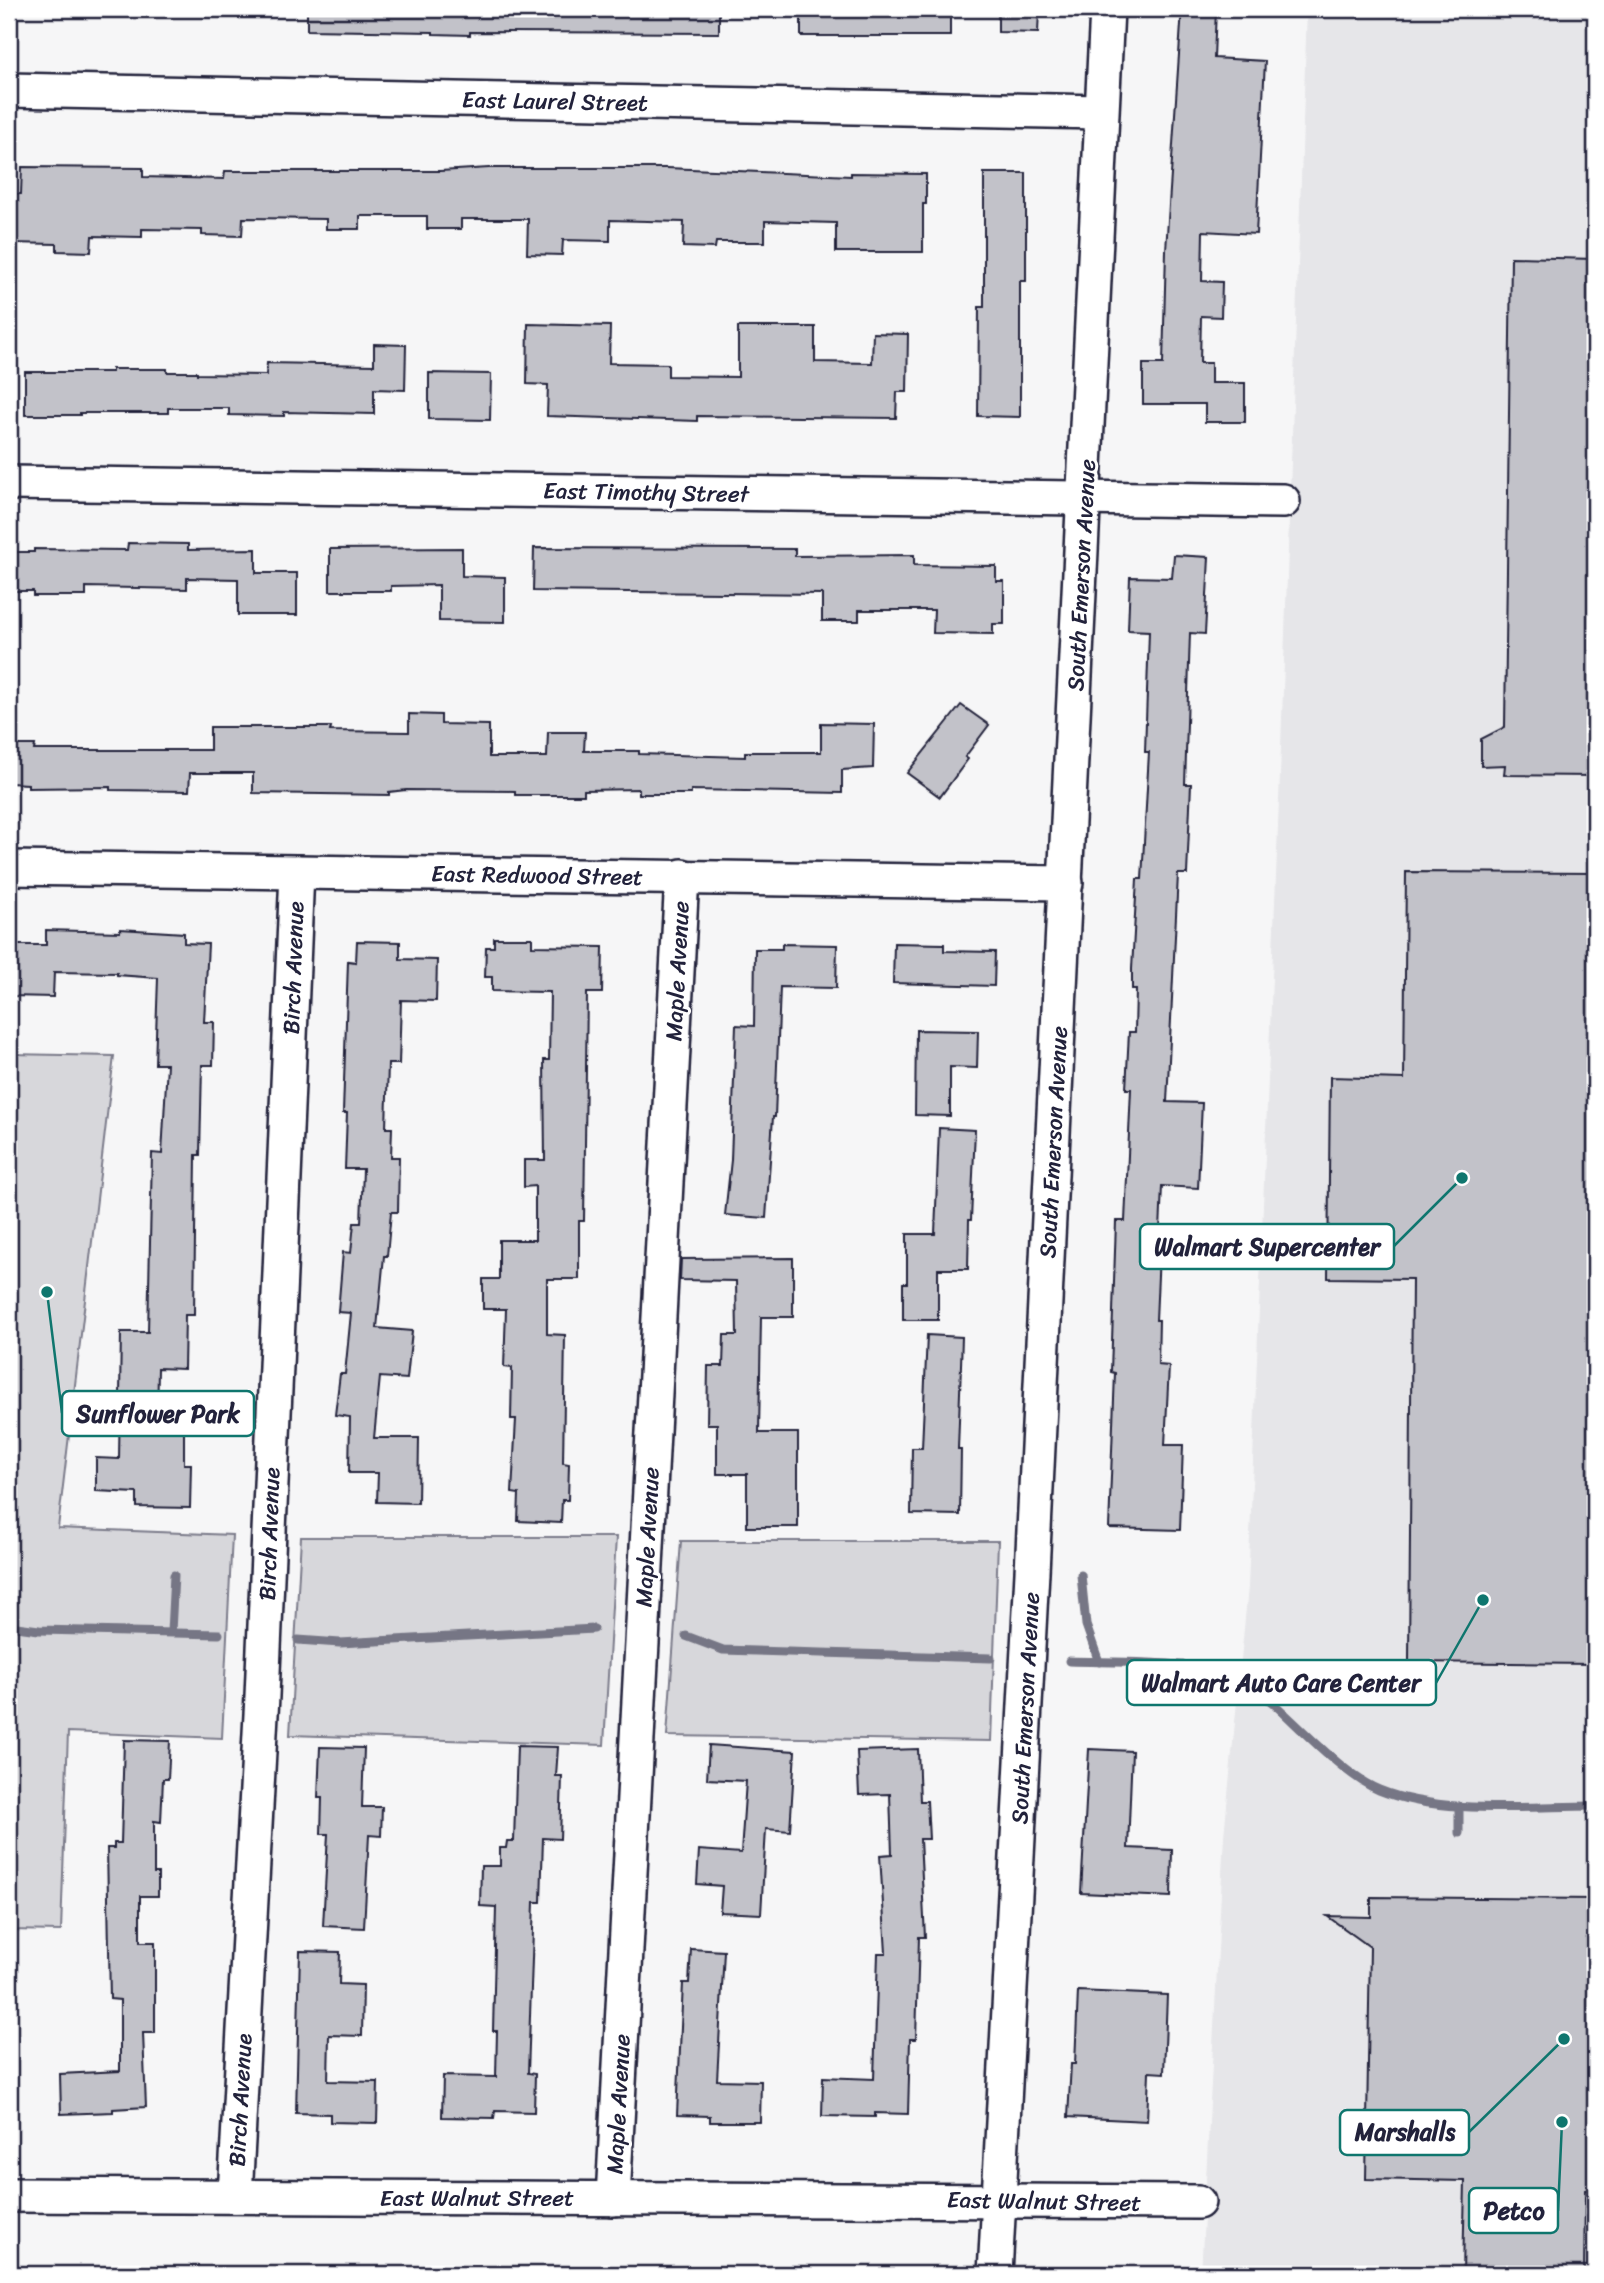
<svg xmlns="http://www.w3.org/2000/svg" width="1604" height="2283" viewBox="0 0 1604 2283" font-family="Sriracha,sans-serif">
<style>
.built{fill:#e6e6e9}
.green{fill:#d7d7db;stroke:#7c7c8b;stroke-width:2}
.lines{fill:none;stroke-linecap:round;stroke-linejoin:round}
.stream{stroke:#767685;stroke-width:9}
.building{fill:#c2c2c9;stroke:#22223b;stroke-width:2}
.minor-casing{stroke:#22223b;stroke-width:38}
.minor{stroke:#fff;stroke-width:33}
.labels{text-anchor:middle;stroke-width:6;stroke-linejoin:round;paint-order:stroke}
.street-label{font-size:23px;fill:#22223b;stroke:#fff}
.leader{fill:none;stroke:#0f766e;stroke-width:2.5}
.callout-dot{fill:#0f766e;stroke:#fff;stroke-width:2.5}
.callout{fill:#fff;stroke:#0f766e;stroke-width:2.5}
.callout-label{font-size:24px;text-anchor:middle;font-weight:bold;fill:#22223b}
</style>
<rect width="100%" height="100%" fill="#f6f6f7"/>
<filter id="ink" filterUnits="userSpaceOnUse"><feTurbulence type="fractalNoise" baseFrequency=".0143" numOctaves="2"/><feDisplacementMap in="SourceGraphic" scale="14" xChannelSelector="R" yChannelSelector="G"/><feConvolveMatrix kernelMatrix="1 2 1 2 8 2 1 2 1" color-interpolation-filters="sRGB"/></filter>
<g filter="url(#ink)">
<polygon class="built" points="1307,9 1595,9 1595,2274 1201,2274 1224,1836 1248,1587 1280,775"/>
<g class="green">
<polygon points="9,1054 114,1056 58,1528 232,1535 222,1738 68,1732 61,1931 9,1930"/>
<polygon points="301,1537 616,1537 604,1745 290,1735"/>
<polygon points="681,1541 998,1541 991,1741 667,1736"/>
</g>
<g class="lines">
<g class="stream">
<polyline points="1081,1575 1086,1625 1099,1662"/>
<polyline points="9,1626 39,1630 219,1634"/>
<polyline points="171,1632 174,1575"/>
<polyline points="686,1636 723,1650 991,1658"/>
<polyline points="298,1640 340,1643 594,1629"/>
<path d="M1069,1661c49,2 143,-3 183,24 7,4 13,12 20,17 28,25 73,74 107,88 61,25 150,16 216,16"/>
<polyline points="1459,1833 1459,1806"/>
</g>
</g>
<g class="building">
<polygon points="307,9 719,9 719,33 470,32 470,35 433,34 433,32 307,30"/>
<rect x="801" y="9" width="149" height="27"/>
<polygon points="998,9 1039,9 1038,33 998,32"/>
<polygon points="1182,9 1216,9 1214,58 1265,61 1256,234 1203,231 1202,281 1222,282 1221,317 1201,316 1200,363 1211,363 1211,383 1245,383 1245,422 1205,422 1205,404 1143,404 1143,364 1163,364 1166,250"/>
<polygon points="22,167 143,168 143,177 224,179 225,171 440,171 489,168 667,168 851,176 851,173 926,174 926,204 923,204 923,252 836,252 836,223 765,221 765,242 716,242 715,248 683,247 684,222 610,220 610,241 563,240 562,255 527,254 528,219 461,219 461,229 427,229 427,216 360,216 360,229 326,229 326,219 243,218 242,236 202,235 202,230 142,229 142,237 92,236 91,252 57,251 57,244 9,243 10,194 21,194"/>
<polygon points="984,173 1026,173 1026,281 1020,281 1020,417 978,416 979,307 984,307"/>
<polygon points="1511,257 1595,259 1595,776 1504,775 1505,765 1481,766 1481,739 1505,727"/>
<polygon points="528,324 610,326 609,363 668,364 668,376 738,377 738,327 815,327 815,362 872,363 873,333 908,334 907,392 897,392 896,418 697,416 697,421 547,416 548,385 527,384"/>
<polygon points="374,344 406,345 405,390 374,389 374,414 284,412 284,416 229,415 229,408 168,408 168,413 80,413 80,415 25,415 25,372 112,372 112,369 167,369 167,372 197,372 197,374 266,375 267,363 374,365"/>
<polygon points="429,373 491,374 490,420 429,419"/>
<polygon points="128,543 188,544 188,550 256,549 256,573 297,573 297,615 238,615 238,579 187,578 187,589 86,587 86,596 33,596 33,591 9,591 9,552 34,552 34,549 127,550"/>
<polygon points="462,548 462,576 505,577 505,622 439,621 439,585 391,586 391,591 330,591 330,549"/>
<polygon points="534,548 795,549 795,556 914,555 914,565 996,566 996,581 1004,581 1004,624 993,624 993,634 933,633 934,610 859,610 859,621 822,621 822,594 533,591"/>
<polygon points="1174,555 1209,557 1205,634 1190,633 1185,784 1191,784 1187,874 1178,874 1167,1102 1202,1103 1198,1188 1162,1186 1156,1320 1159,1320 1158,1365 1169,1366 1165,1445 1183,1445 1180,1530 1109,1528 1115,1373 1111,1372 1116,1221 1125,1221 1131,1089 1126,1089 1129,1032 1135,1032 1136,989 1132,989 1132,969 1137,879 1142,879 1149,752 1145,752 1149,631 1128,630 1130,577 1172,578"/>
<polygon points="961,705 989,725 965,757 968,759 940,797 907,773"/>
<polygon points="409,714 441,715 441,724 489,725 489,757 547,757 548,732 585,732 584,751 639,751 639,754 745,757 745,752 821,752 821,723 874,724 873,768 842,770 842,793 691,790 691,794 639,794 639,789 584,790 584,795 515,795 515,791 406,790 389,792 389,795 253,793 253,773 190,773 189,791 110,790 110,787 28,788 28,784 9,783 9,745 35,745 34,750 210,750 210,727 331,727 330,731 409,732"/>
<polygon points="1406,872 1595,873 1595,1664 1409,1662 1412,1279 1328,1278 1330,1077 1404,1079"/>
<polygon points="120,929 184,933 184,943 208,944 204,1022 214,1022 213,1065 202,1065 200,1155 196,1155 194,1315 185,1315 184,1369 158,1368 157,1427 184,1427 184,1464 191,1464 190,1508 137,1507 137,1493 96,1491 96,1458 119,1459 121,1332 148,1332 152,1153 162,1154 167,1064 155,1064 158,978 117,975 117,973 54,972 53,997 9,996 9,945 46,945 46,930 120,932"/>
<polygon points="494,938 532,938 532,946 603,947 602,993 587,993 584,1221 579,1221 579,1279 547,1279 547,1334 565,1335 563,1463 569,1464 568,1500 562,1500 561,1523 518,1521 519,1494 512,1493 516,1419 511,1419 512,1368 504,1367 506,1309 483,1309 483,1279 499,1279 499,1240 535,1240 535,1186 524,1187 524,1160 545,1160 544,1060 549,1060 550,992 492,991 492,977 485,977 486,947 494,947"/>
<polygon points="357,941 400,942 400,959 437,960 436,1001 401,1000 399,1064 388,1064 386,1128 392,1128 391,1157 399,1157 398,1212 391,1212 387,1256 384,1256 377,1328 412,1331 407,1379 380,1377 374,1438 419,1438 418,1503 377,1502 378,1473 349,1473 350,1417 335,1415 340,1374 345,1374 351,1313 338,1312 343,1252 351,1253 354,1223 361,1223 363,1169 345,1169 347,1113 343,1113 348,961 356,962"/>
<polygon points="894,943 944,944 944,951 995,952 994,986 893,983"/>
<polygon points="782,944 837,945 836,988 780,987 775,1117 773,1117 766,1218 725,1215 731,1160 736,1025 754,1026 755,949 782,949"/>
<polygon points="916,1030 978,1031 977,1068 950,1067 950,1116 915,1115"/>
<polygon points="939,1128 975,1130 971,1220 969,1220 968,1269 938,1269 938,1320 903,1320 903,1283 907,1283 907,1234 935,1234"/>
<polygon points="793,1258 793,1317 761,1317 759,1433 798,1433 798,1527 747,1527 747,1474 717,1474 717,1424 707,1424 708,1366 723,1366 724,1335 737,1335 736,1281 680,1280 681,1259"/>
<polygon points="927,1335 962,1337 958,1449 961,1449 960,1515 911,1514 912,1448 922,1448"/>
<polygon points="124,1740 170,1741 168,1779 163,1779 161,1822 154,1821 154,1873 158,1873 158,1896 140,1896 140,1942 155,1942 155,2033 143,2033 146,2107 113,2109 113,2112 61,2114 60,2074 120,2071 120,2000 110,1999 107,1848 114,1848 114,1843 121,1843"/>
<polygon points="709,1745 795,1751 790,1831 766,1829 761,1914 720,1912 722,1886 697,1884 699,1850 741,1853 746,1781 707,1779"/>
<polygon points="517,1746 558,1747 556,1776 562,1776 560,1839 543,1838 541,1902 534,1902 528,2073 535,2074 534,2112 495,2111 494,2118 442,2117 443,2076 496,2077 497,2031 493,2031 496,1907 480,1906 481,1866 500,1866 500,1848 506,1848 507,1841 514,1841"/>
<polygon points="320,1747 364,1748 362,1807 382,1807 381,1836 369,1835 364,1928 323,1926 328,1834 321,1834 322,1798 318,1798"/>
<polygon points="918,1749 920,1801 927,1801 929,1839 920,1839 925,1937 919,1937 916,2039 910,2039 908,2114 875,2113 875,2117 822,2116 823,2077 874,2079 878,1953 886,1953 880,1855 892,1854 890,1794 859,1795 857,1751"/>
<polygon points="1089,1749 1132,1751 1128,1848 1172,1850 1171,1897 1081,1893"/>
<polygon points="1371,1897 1595,1899 1595,2190 1585,2190 1584,2274 1463,2274 1465,2181 1366,2179 1370,1947 1327,1916 1371,1917"/>
<polygon points="691,1949 724,1951 717,2080 761,2081 760,2122 710,2122 710,2116 677,2115 683,1983 689,1983"/>
<polygon points="300,1951 340,1952 339,1984 363,1985 362,2036 329,2035 328,2081 378,2082 377,2123 330,2122 330,2114 296,2113"/>
<polygon points="1078,1991 1167,1995 1164,2073 1149,2072 1147,2121 1068,2117 1071,2064 1075,2064"/>
</g>
<g class="lines">
<g class="minor-casing">
<g id="minor">
<polyline points="9,90 1101,112"/>
<polyline points="9,483 1283,501"/>
<polyline points="9,868 1066,883"/>
<polyline points="9,2195 1198,2202"/>
<polyline points="235,2196 262,1696 297,872"/>
<polyline points="613,2199 682,876"/>
<polyline points="995,2274 1032,1572 1107,9"/>
</g>
</g>
<use href="#minor" class="minor"/>
</g>
</g>
<g class="labels">
<g class="street-label">
<text transform="translate(555 101) rotate(1)" y="8">East Laurel Street</text>
<text transform="translate(646 492) rotate(1)" y="8">East Timothy Street</text>
<text transform="translate(1081 575) rotate(-87)" y="8">South Emerson Avenue</text>
<text transform="translate(537 875) rotate(1)" y="8">East Redwood Street</text>
<text transform="translate(293 968) rotate(-88)" y="8">Birch Avenue</text>
<text transform="translate(677 971) rotate(-87)" y="8">Maple Avenue</text>
<text transform="translate(1053 1142) rotate(-87)" y="8">South Emerson Avenue</text>
<text transform="translate(269 1534) rotate(-88)" y="8">Birch Avenue</text>
<text transform="translate(647 1537) rotate(-87)" y="8">Maple Avenue</text>
<text transform="translate(1025 1708) rotate(-87)" y="8">South Emerson Avenue</text>
<text transform="translate(240 2100) rotate(-87)" y="8">Birch Avenue</text>
<text transform="translate(618 2104) rotate(-87)" y="8">Maple Avenue</text>
<text x="477" y="2206">East Walnut Street</text>
<text transform="translate(1044 2201) rotate(1)" y="8">East Walnut Street</text>
</g>
</g>
<path class="leader" d="M1462 1178L1394 1246M47 1292L62 1413M1483 1600L1436 1683M1564 2039L1469 2132M1562 2122L1558 2211"/>
<g class="callout-dot">
<circle cx="1462" cy="1178" r="7"/>
<circle cx="47" cy="1292" r="7"/>
<circle cx="1483" cy="1600" r="7"/>
<circle cx="1564" cy="2039" r="7"/>
<circle cx="1562" cy="2122" r="7"/>
</g>
<g class="callout">
<rect x="1140" y="1224" width="254" height="45" rx="7"/>
<rect x="62" y="1391" width="192" height="45" rx="7"/>
<rect x="1127" y="1660" width="309" height="45" rx="7"/>
<rect x="1340" y="2110" width="129" height="45" rx="7"/>
<rect x="1469" y="2188" width="89" height="45" rx="7"/>
</g>
<g class="callout-label">
<text x="1267" y="1255">Walmart Supercenter</text>
<text x="158" y="1422">Sunflower Park</text>
<text x="1281" y="1691">Walmart Auto Care Center</text>
<text x="1405" y="2140">Marshalls</text>
<text x="1514" y="2219">Petco</text>
</g>
<rect width="1604" height="2283" fill="none" stroke="#fff" stroke-width="35"/>
<rect x="18" y="18" width="1569" height="2248" fill="none" stroke="#22223b" stroke-width="2.5" filter="url(#ink)"/>
</svg>
